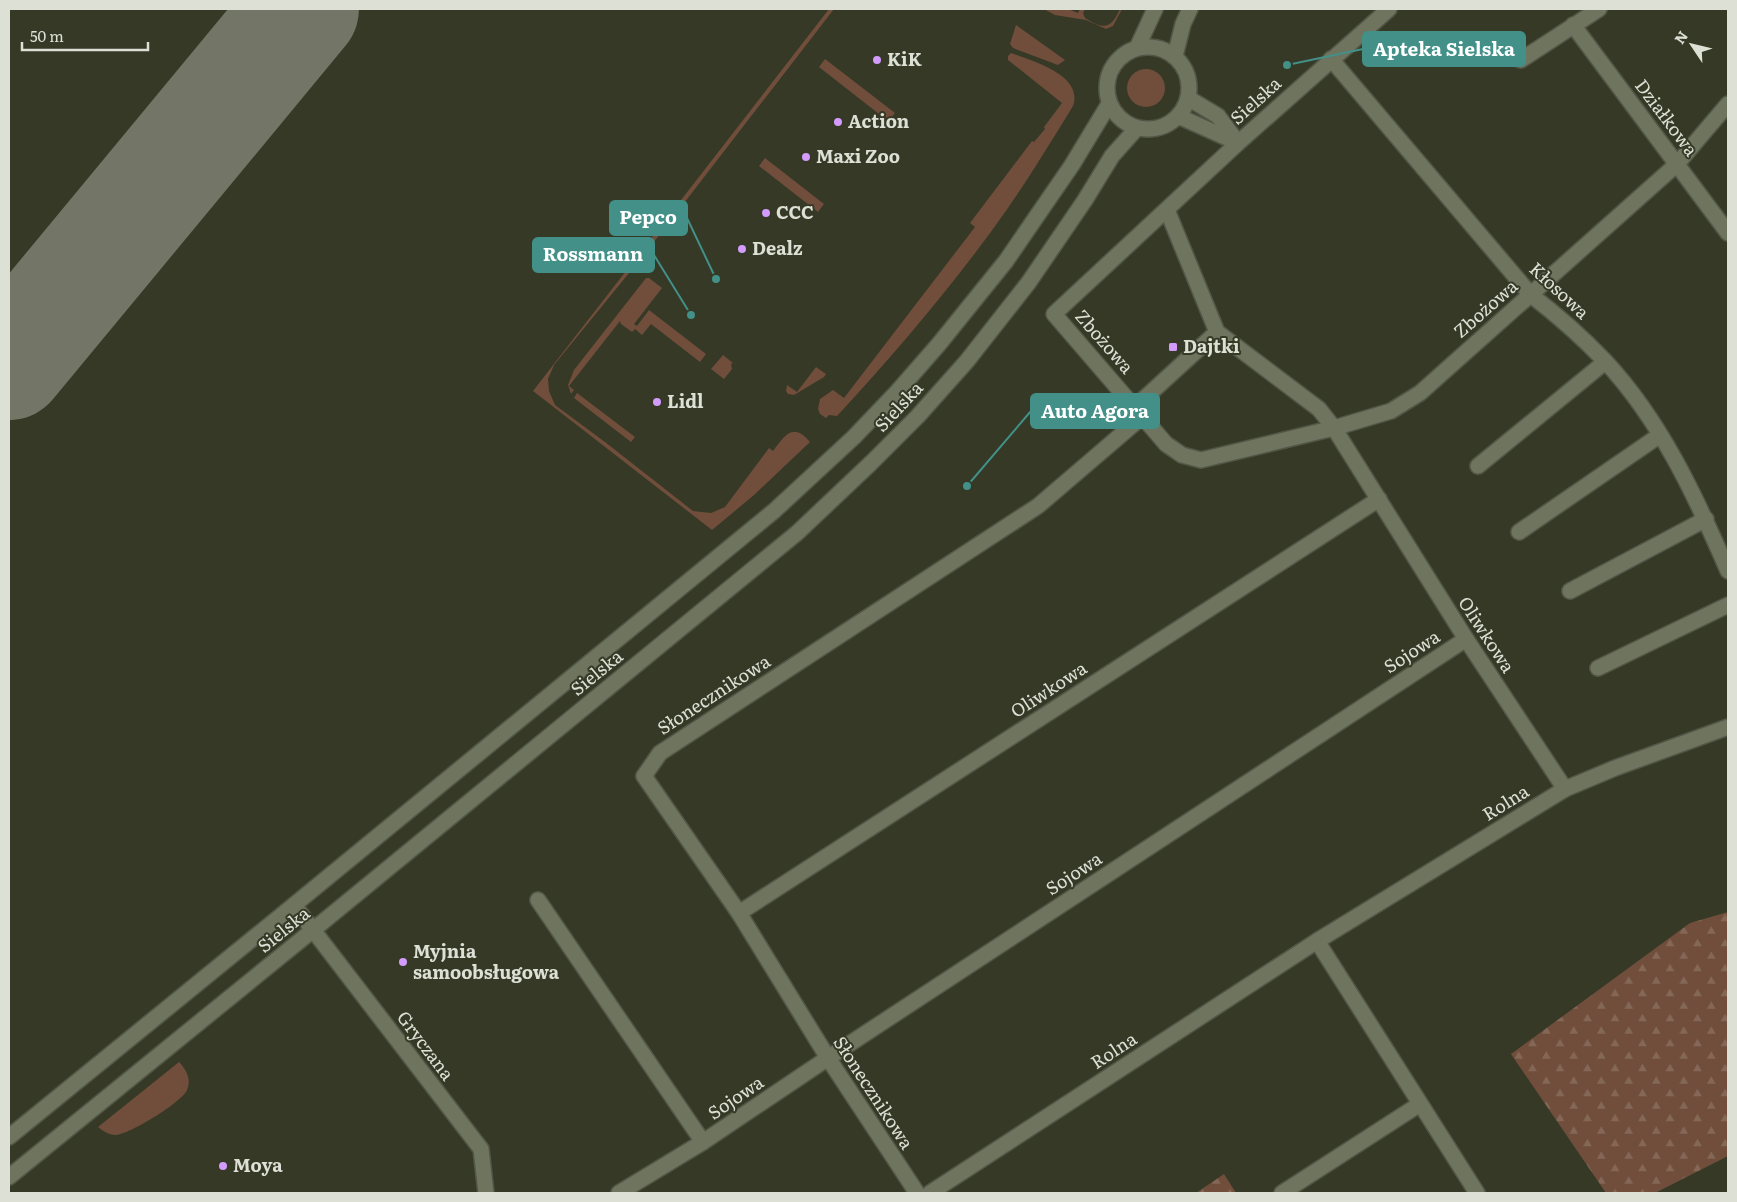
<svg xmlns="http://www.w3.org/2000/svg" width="1737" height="1202" viewBox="0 0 1737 1202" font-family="Literata,serif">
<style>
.green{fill:#704e3b}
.forest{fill:url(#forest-firs)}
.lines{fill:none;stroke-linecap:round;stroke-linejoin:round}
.runway{stroke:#737666;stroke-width:114}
.minor-casing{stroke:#525646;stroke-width:18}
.secondary-casing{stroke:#525646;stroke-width:18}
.minor{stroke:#6f745f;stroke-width:15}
.secondary{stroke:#6f745f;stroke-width:15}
.poi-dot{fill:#d39cfc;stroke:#353926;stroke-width:2}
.labels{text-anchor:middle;stroke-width:4;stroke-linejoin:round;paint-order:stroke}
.poi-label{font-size:18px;font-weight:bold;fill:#dde0d5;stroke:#353926;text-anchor:start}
.street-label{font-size:18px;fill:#dde0d5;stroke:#353926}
.leader{fill:none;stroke:#429088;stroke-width:2}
.callout-dot{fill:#429088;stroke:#353926;stroke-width:2}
.callout{fill:#429088;stroke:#429088;stroke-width:2}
.callout-label{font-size:19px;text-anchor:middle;font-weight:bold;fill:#fff}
</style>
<defs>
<pattern id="forest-firs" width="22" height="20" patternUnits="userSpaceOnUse" patternTransform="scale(1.25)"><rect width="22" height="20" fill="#704e3b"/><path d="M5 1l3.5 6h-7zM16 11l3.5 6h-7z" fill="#846756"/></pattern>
</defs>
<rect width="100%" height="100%" fill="#353926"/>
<g class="green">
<path d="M829,9h5l-187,242 -93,114 -6,14 1,12 6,14 50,37 88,69 18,2 14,-6 44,-59 4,3c12,-16 20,-29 37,-9l-56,53 -42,35 -179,-139z"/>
<path d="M1044,9h24l10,4 2,-4h5l-2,4 2,5c19,12 26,11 35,-9h2l-9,17 -7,3 -20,-9 -31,-5z"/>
<polygon points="1016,25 1065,60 1058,65 1013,48 1010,44"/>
<path d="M1011,53c21,8 73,22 62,53 -21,34 -42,69 -65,102 -52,74 -110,142 -171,208l-8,-1 -3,3 -6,-4 -2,-5 2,-10 13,-9 11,8 131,-171 -5,-4 62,-82 2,1 11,-13 -1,-2 18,-24 -54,-43v-4z"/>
<polygon points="825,59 895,113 888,121 819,67"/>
<circle cx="1146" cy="88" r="19"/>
<polygon points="765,158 824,204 818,212 759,166"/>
<polygon points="646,278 649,278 662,288 634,324 637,326 649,310 706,354 700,362 651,324 642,335 635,329 632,332 621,324 620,321 569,386 574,390 571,394 568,385 574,370"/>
<polygon points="723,355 733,363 731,364 732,369 724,379 711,369"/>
<polygon points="816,367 826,374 824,377 794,395 788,394 786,391 787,385 797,392"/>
<polygon points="577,393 635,437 631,442 574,398"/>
<path d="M179,1062c7,7 13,18 8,28 -5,12 -58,45 -72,45 -6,0 -12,-4 -17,-8z"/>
</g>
<g class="forest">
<polygon points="1728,912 1728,1156 1655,1193 1606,1193 1511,1054 1690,923"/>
<polygon points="1224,1174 1236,1193 1196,1193"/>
</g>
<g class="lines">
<polyline class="runway" points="9,363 302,9"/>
<g class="minor-casing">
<g id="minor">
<polyline points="1389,9 1238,143 1054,314 1166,444 1182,455 1201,460 1334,428 1466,639 1565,789"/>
<polyline points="1573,25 1728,233"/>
<path d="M1331,59l200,236c26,20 51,42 74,66 56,60 91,136 123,210"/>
<polyline points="1521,60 1599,9"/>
<polyline points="1188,98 1218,116 1238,143"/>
<polyline points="1178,116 1236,142"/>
<polyline points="1167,210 1217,332 1319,409 1334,428 1391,411 1420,393 1677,164 1728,104"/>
<polyline points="1135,407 1217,332"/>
<polyline points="1478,466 1605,362"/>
<polyline points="1519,532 1660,435"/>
<polyline points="1570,591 1706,519"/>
<polyline points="1598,668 1728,605"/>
<polyline points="538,900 703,1142"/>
<polyline points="739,913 1379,499"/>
<polyline points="313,930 481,1149 486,1193"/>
<polyline points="1317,941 1477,1193"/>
<polyline points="619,1193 703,1142 828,1058 1466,639"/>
<polyline points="917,1193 828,1058 739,913 644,776 660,753 1038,506 1143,416"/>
<polyline points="930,1193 1317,941 1565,789 1615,768 1728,727"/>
<polyline points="1282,1193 1420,1104"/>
</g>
</g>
<g class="secondary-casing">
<g id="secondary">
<circle cx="1148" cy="88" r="41"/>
<polyline points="1137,48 1155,9"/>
<polyline points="1175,56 1183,24 1190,9"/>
<polyline points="294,905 313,930"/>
<polyline points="9,1137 294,905 774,511 854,437 897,392 939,344 1006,261 1072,165 1109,104"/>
<polyline points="9,1177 313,930 797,533 871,463 918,416 967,361 1029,282 1085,200 1112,156 1137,128"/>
</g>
</g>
<use href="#minor" class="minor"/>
<use href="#secondary" class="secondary"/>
</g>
<g class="poi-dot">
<circle cx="877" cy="60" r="5"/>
<circle cx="838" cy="122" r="5"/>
<circle cx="806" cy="157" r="5"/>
<circle cx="766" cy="213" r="5"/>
<circle cx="742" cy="249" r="5"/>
<rect x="1168" y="342" width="10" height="10" rx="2.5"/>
<circle cx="657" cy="402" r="5"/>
<circle cx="403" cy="962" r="5"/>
<circle cx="223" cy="1166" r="5"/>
</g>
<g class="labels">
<g class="poi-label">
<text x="887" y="66">KiK</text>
<text x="848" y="128">Action</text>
<text x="816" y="163">Maxi Zoo</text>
<text x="776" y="219">CCC</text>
<text x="752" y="255">Dealz</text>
<text x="1183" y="353">Dajtki</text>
<text x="667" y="408">Lidl</text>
<text x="413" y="958">Myjnia<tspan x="413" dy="21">samoobsługowa</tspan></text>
<text x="233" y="1172">Moya</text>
</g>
<g class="street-label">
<text transform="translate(1256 101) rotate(-42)" y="6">Sielska</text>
<text transform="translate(1666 118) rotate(53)" y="6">Działkowa</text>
<text transform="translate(1559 291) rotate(43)" y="6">Kłosowa</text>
<text transform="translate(1486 309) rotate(-41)" y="6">Zbożowa</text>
<text transform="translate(1104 342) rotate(49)" y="6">Zbożowa</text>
<text transform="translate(899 407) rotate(-47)" y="6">Sielska</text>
<text transform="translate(1486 635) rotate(57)" y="6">Oliwkowa</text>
<text transform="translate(1412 652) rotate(-33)" y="6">Sojowa</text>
<text transform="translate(597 673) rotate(-39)" y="6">Sielska</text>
<text transform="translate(1049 690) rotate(-33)" y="6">Oliwkowa</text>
<text transform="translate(714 695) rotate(-33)" y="6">Słonecznikowa</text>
<text transform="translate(1506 803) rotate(-32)" y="6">Rolna</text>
<text transform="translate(1074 874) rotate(-33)" y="6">Sojowa</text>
<text transform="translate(284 930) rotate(-39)" y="6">Sielska</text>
<text transform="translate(425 1046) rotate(53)" y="6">Gryczana</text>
<text transform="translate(1114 1051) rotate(-33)" y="6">Rolna</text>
<text transform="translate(873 1093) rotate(57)" y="6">Słonecznikowa</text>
<text transform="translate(736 1098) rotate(-34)" y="6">Sojowa</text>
</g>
</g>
<path class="leader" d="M1287 65L1363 49M716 279L687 218M691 315L654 255M967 486L1031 411"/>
<g class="callout-dot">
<circle cx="1287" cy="65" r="5"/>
<circle cx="716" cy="279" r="5"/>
<circle cx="691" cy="315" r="5"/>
<circle cx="967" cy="486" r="5"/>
</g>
<g class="callout">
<rect x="1363" y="32" width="162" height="34" rx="5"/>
<rect x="610" y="201" width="77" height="34" rx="5"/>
<rect x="533" y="238" width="121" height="34" rx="5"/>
<rect x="1031" y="394" width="128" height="34" rx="5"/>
</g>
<g class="callout-label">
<text x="1444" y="56">Apteka Sielska</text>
<text x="648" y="224">Pepco</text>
<text x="593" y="261">Rossmann</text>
<text x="1095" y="418">Auto Agora</text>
</g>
<rect width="1737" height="1202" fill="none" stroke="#dde0d5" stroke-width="20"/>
<g transform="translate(1692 45) rotate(305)" stroke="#353926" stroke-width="4" paint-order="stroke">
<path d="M0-4L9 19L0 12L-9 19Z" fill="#dde0d5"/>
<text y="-8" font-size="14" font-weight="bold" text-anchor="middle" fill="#dde0d5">N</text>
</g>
<path d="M22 42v8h126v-8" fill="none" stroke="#dde0d5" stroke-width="2.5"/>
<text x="30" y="42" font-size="15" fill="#dde0d5" stroke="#353926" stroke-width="4" paint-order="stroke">50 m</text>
</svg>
